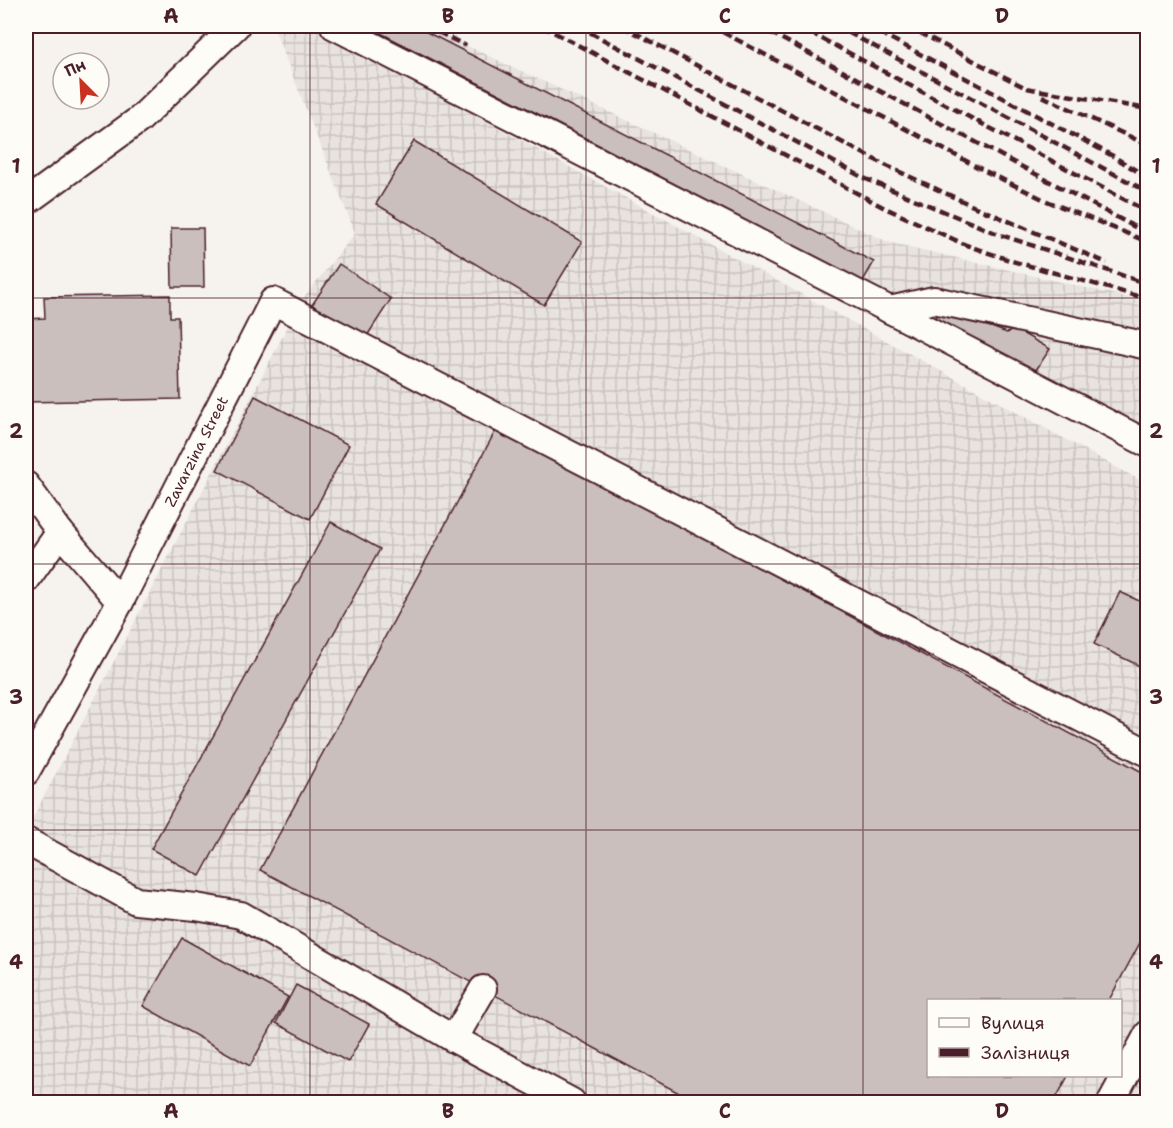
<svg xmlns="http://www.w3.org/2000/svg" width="1173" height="1128" viewBox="0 0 1173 1128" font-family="'Shantell Sans',sans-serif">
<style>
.industrial{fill:url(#industrial-grid);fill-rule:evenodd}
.building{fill:#cbbfbe;stroke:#4a1f2b;stroke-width:1.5}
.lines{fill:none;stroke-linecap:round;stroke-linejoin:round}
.minor-casing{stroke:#4a1f2b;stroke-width:30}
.minor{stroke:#fdfcf7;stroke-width:26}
.rail{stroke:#4a1f2b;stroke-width:4.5;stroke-dasharray:9 4.5;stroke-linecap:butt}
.grid{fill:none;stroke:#4a1f2b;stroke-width:1.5;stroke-opacity:0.55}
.labels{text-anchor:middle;stroke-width:4.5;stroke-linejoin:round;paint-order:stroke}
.street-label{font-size:15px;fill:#4a1f2b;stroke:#fdfcf7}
.neatline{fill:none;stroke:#4a1f2b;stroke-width:2}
.grid-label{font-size:20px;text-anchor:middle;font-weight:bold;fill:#4a1f2b}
</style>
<defs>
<pattern id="industrial-grid" width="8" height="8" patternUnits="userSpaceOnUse" patternTransform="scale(1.5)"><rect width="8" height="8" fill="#e9e3e0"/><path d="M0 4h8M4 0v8" fill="none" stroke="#c9c2c0"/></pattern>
</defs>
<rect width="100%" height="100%" fill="#f6f3ef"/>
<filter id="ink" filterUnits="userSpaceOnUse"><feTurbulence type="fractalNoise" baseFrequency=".0167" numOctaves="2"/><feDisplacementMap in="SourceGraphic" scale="12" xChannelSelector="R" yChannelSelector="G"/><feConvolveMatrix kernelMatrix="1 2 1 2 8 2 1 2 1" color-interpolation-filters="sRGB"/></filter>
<g filter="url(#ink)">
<g class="industrial">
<path d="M273,26h40l834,458v618h-1121v-271l275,-530 54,-68zM928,1000h192v76h-192z"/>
<polygon points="319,26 425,26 888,242 1147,302 1147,457"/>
</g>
<g class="building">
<polygon points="367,26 415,26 874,262 863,281"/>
<polygon points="414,141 582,242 544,305 376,204"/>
<polygon points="171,228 203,228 204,287 172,287"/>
<polygon points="339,264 391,299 365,339 312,305"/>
<polygon points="170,295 170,317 178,317 180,399 26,402 26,319 45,318 44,297"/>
<polygon points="940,308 1007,333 1015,329 1050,349 1032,376 932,324"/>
<polygon points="255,396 349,445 310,519 217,470"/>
<polygon points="497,428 1148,775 1148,928 1109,1000 928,1000 928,1076 1068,1076 1054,1102 696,1102 260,870"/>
<polygon points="331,522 380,549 200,876 151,849"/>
<polygon points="1120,592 1148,605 1148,670 1094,644"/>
<polygon points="182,938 288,997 250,1066 143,1006"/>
<polygon points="296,985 369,1024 348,1062 276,1023"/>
</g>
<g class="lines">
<g class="minor-casing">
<g id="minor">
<polyline points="334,26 890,310 1148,444"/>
<polyline points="26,202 140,119 236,26"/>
<polyline points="890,310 934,300 1148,346"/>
<polyline points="26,485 60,532 120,602"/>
<polyline points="26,580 60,532"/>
<path id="s1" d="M26,772l94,-170 153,-301 875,452"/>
<polyline points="26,841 136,901 196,907 241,915 454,1039 572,1102"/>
<polyline points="454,1039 483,989"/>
<polyline points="1111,1102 1148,1034"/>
</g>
</g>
<use href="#minor" class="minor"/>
<g class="rail">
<polyline points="426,26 466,46"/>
<polyline points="463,26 466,27"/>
<polyline points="542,26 885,208 966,245 1012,261 1148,299"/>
<polyline points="578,26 866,179 998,234 1148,284"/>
<polyline points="622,26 887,166 973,206 1107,263"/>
<polyline points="711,26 985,171 1047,201 1148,242"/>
<polyline points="758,26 1148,234"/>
<polyline points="798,26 1148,212"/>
<polyline points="836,26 1148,192"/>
<polyline points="867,26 1113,156 1148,178"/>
<polyline points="907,26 1026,88 1148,109"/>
<polyline points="1042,96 1148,145"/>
</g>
</g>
</g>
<path class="grid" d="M310,26v1076M586,26v1076M863,26v1076M26,298h1122M26,564h1122M26,830h1122"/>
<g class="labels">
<g class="street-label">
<text dy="5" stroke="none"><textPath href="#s1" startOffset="363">Zavarzina Street</textPath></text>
</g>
</g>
<rect width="1173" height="1128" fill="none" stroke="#fdfcf7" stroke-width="66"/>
<rect x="927" y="999" width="195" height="78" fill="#fdfcf7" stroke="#b5a4a5" stroke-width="1.5"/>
<rect x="939" y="1018" width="30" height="9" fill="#fdfcf7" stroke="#b5a4a5" stroke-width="1.5"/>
<text x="981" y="1029" font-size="18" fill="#4a1f2b">Вулиця</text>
<rect x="939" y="1048" width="30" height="9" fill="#4a1f2b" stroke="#b5a4a5" stroke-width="1.5"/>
<text x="981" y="1059" font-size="18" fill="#4a1f2b">Залізниця</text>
<g transform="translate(81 81) rotate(336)"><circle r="28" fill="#fdfcf7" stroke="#b5a4a5" stroke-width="1.5"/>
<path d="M0-4.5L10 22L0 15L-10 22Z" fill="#c8321e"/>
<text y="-9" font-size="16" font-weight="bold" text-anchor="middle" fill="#4a1f2b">Пн</text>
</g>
<rect x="33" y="33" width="1107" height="1062" class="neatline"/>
<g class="grid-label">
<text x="171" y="23">A</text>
<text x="448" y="23">B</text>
<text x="725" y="23">C</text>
<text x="1002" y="23">D</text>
<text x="16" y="173">1</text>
<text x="1156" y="173">1</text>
<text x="16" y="438">2</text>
<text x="1156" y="438">2</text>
<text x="16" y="704">3</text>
<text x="1156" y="704">3</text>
<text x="16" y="969">4</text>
<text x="1156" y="969">4</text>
<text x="171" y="1118">A</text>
<text x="448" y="1118">B</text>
<text x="725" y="1118">C</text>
<text x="1002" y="1118">D</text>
</g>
</svg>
